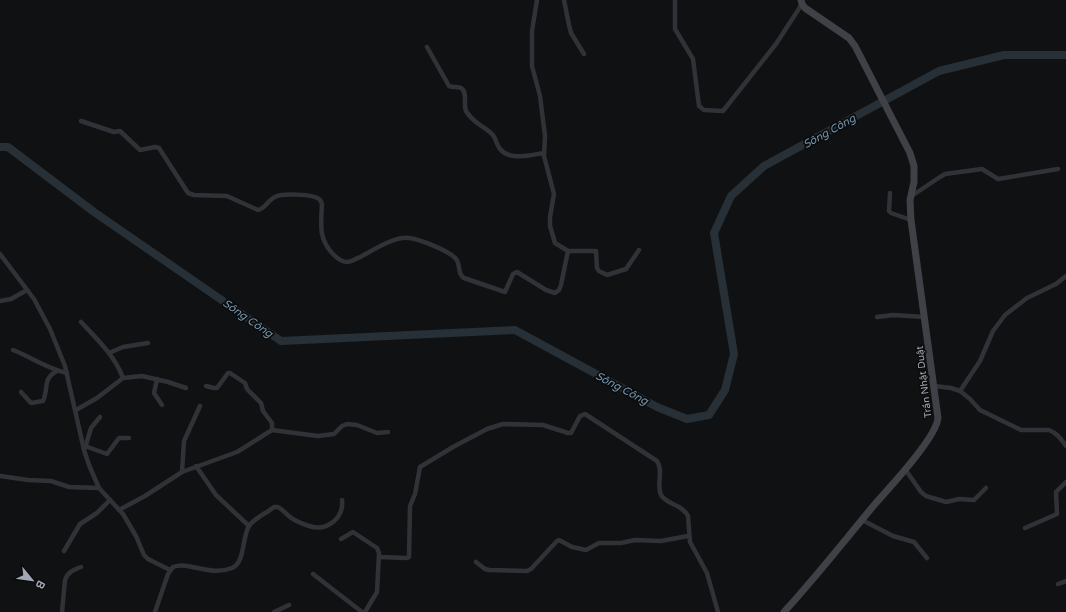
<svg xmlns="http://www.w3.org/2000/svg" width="1066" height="612" viewBox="0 0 1066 612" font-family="'Varela Round',sans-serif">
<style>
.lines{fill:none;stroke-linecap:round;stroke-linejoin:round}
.river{stroke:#263036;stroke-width:8}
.street{stroke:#313237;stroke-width:4.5}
.secondary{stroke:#3f4147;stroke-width:7}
.labels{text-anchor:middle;stroke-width:3.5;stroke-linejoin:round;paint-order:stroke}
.street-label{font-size:10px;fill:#a1a7b4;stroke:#0c0c0d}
.water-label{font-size:11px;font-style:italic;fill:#7597b1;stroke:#0c0c0d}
</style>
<rect width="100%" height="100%" fill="#101112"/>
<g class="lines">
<polyline class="river" points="0,147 8,147 94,212 281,341 515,330 657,407 687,419 709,415 725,390 734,354 714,233 731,196 764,166 939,71 1004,55 1066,55"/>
<g class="street">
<polyline points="537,0 532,31 532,66 540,96 545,136 544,156 554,194 550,217 550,226 555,243 568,251 596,251 597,268 599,271 607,275 626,269 639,250"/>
<polyline points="564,0 569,25 571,33 584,54"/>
<polyline points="675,0 675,29 693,59 699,106 704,110 723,111 776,44 802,4"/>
<path d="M427,47l22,39c4,2 8,0 12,2 7,4 2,16 5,23 7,12 16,14 25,22 5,4 5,11 9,16 10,12 30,6 44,4"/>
<path d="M81,121l33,11 6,-1 20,19 15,-3 4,1 29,45 6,2 33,1 31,14c7,-1 10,-10 17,-13 6,-4 38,-3 44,2 2,1 2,3 3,5 -1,21 -4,35 12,51 4,4 8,7 13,7 4,0 8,-3 11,-4 14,-7 36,-22 51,-20 10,1 41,13 47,21 5,6 1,15 8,19l41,14 8,-18 4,-2 29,18 9,3 4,-3 2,-5 7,-34"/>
<polyline points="890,193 889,211 891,213 911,220"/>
<polyline points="910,197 940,177 945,174 982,169 998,179 1058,169"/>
<polyline points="0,254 34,299 50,329 65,366 84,450 89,465 99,488 123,514 136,536 144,555 148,559 170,570"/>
<polyline points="0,301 11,299 27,290"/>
<polyline points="877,317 893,315 925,317"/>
<path d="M81,322c16,17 34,34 42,56"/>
<path d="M13,350c18,7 35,19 54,23"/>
<polyline points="109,353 123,347 148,343"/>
<polyline points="157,379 154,393 162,405"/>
<polyline points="206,386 214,388 217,388 228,373 230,373 245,383 247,389 261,403 263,411 272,423 272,430"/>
<path d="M934,386l17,2 9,3 10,8 10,11 41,20h28c8,3 12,9 17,16"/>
<polyline points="960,391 980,361 993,331 1005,315 1027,298 1056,284 1066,276"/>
<path d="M21,392l10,11 12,-2c6,-13 -1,-22 14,-30"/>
<polyline points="76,410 97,398 123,378 142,376 168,382 186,388"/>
<polyline points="85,446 107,454 119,438 129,438"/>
<polyline points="85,448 91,428 100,417"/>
<polyline points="196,466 216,495 249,526"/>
<polyline points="905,469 921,492 926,496 946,502 959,499 974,500 986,488"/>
<polyline points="182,472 184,441 200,406"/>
<polyline points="0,476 28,480 51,481 69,487 99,488"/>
<polyline points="119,510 145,496 182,472 237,452 272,430 318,436 334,434 342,426 347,424 357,425 377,433 388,432"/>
<polyline points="862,520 893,536 914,542 927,558"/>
<polyline points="1025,528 1057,514 1056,492 1066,482"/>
<polyline points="341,539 353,532 377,548 379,553 377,592 365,612"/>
<polyline points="64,551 80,524 97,513 110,500"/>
<path d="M379,557l28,1 2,-1 1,-51 5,-12 5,-27 33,-20 34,-18 16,-5 40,1 25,8h3l9,-17 5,-2 72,47c7,10 -1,23 4,34 6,10 21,9 27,21l2,26 17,31 11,39"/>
<polyline points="476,562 485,569 489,570 527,571 531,569 557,541 559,540 572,547 586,550 599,543 621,543 635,540 661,541 688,536"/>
<polyline points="313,574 362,612"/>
<polyline points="1058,584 1066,581"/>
<path d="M62,612l3,-32c3,-8 8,-10 16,-13"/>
<path d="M155,612l13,-38 5,-7c17,-6 36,10 59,1 13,-5 10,-31 17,-42 5,-8 18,-13 25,-19 1,0 2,0 3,0 5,1 9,7 13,10 5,4 13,7 19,9 18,6 35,-8 33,-26"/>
<polyline points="274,612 289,605"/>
</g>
<path class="secondary" d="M784,612c32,-35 61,-72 91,-108 15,-17 61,-66 63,-86l-27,-198 -1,-20 4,-18v-16l-4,-13 -55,-107 -6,-8 -44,-30 -3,-4 -1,-4"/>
</g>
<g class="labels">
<g class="street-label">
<text transform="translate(923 382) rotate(-97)" y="4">Trần Nhật Duật</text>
</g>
<g class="water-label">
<text transform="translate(829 131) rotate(-29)" y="4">Sông Công</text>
<text transform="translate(248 318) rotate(35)" y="4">Sông Công</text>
<text transform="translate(622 388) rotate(28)" y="4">Sông Công</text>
</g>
</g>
<g transform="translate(32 580) rotate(119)" stroke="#0c0c0d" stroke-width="3" paint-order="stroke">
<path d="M0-3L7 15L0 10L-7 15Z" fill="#a1a7b4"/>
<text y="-6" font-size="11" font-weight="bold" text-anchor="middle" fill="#a1a7b4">B</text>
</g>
</svg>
